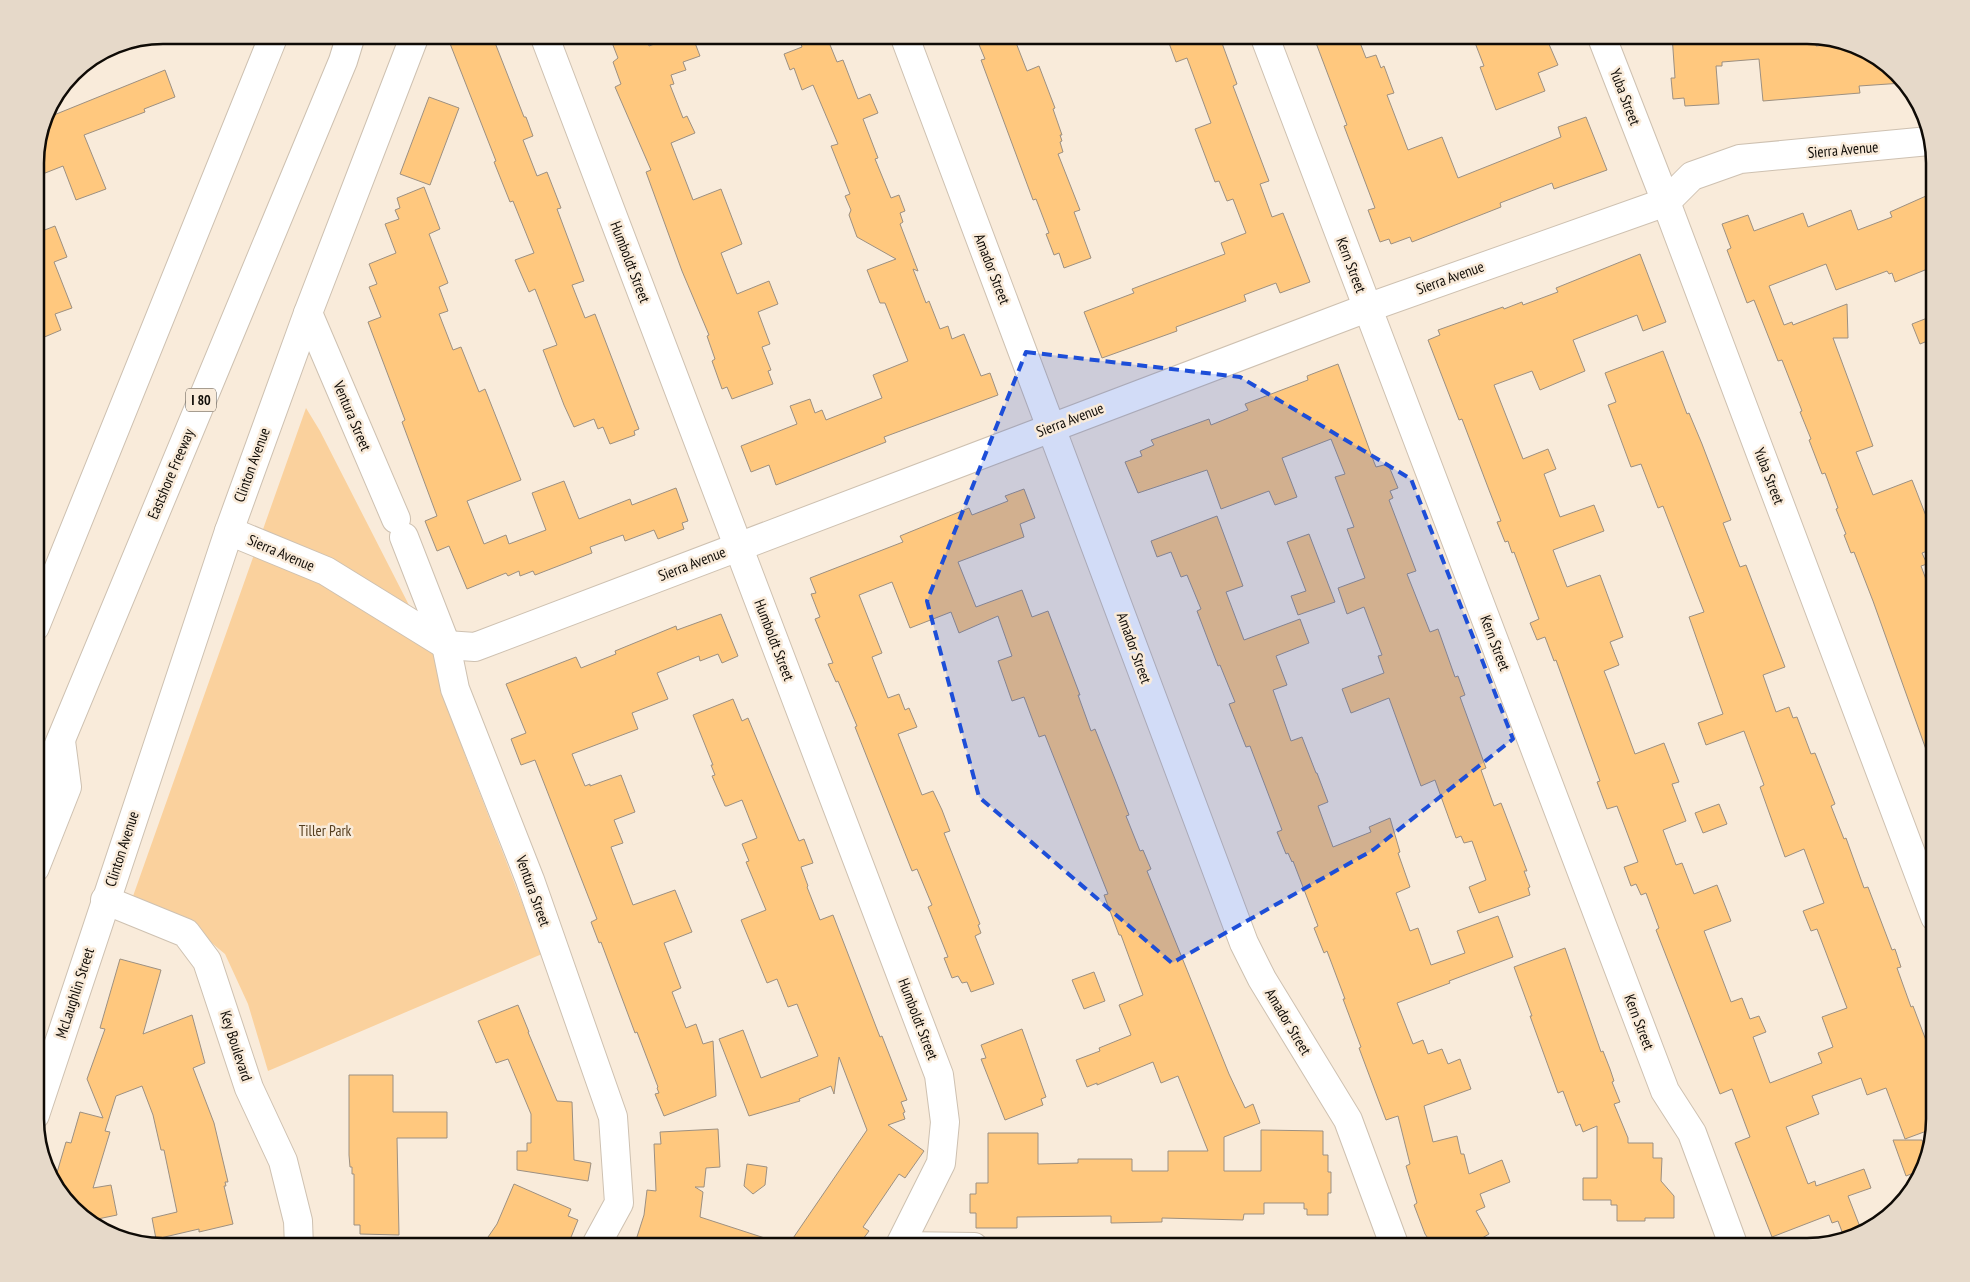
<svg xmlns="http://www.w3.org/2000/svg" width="1970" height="1282" viewBox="0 0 1970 1282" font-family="'PT Sans Narrow',sans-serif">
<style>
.green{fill:#fad19d}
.building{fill:#ffc87e;stroke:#9d9081}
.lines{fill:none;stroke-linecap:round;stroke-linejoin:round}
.minor-casing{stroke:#cec1b1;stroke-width:30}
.highway-casing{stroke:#cec1b1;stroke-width:30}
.path{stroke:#847b70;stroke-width:3;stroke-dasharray:1 4;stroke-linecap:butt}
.minor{stroke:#fff;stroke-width:28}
.highway{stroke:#fff;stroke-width:28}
.marked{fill:#1d4ed8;fill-opacity:0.2;stroke:#1d4ed8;stroke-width:4;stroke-dasharray:10 6;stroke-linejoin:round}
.labels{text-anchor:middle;stroke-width:5;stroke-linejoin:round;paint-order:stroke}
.shield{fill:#f9ebda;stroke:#554e46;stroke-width:1}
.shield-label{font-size:14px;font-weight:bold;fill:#0f0b06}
.street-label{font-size:15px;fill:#0f0b06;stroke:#f9ebda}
.park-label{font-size:15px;fill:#563f20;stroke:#f9ebda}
.rim{fill:none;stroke:#0f0b06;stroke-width:2.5}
</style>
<rect width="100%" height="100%" fill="#f9ebda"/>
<polygon class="green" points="306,408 320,431 436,658 465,755 542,954 268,1071 248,1004 225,954 189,924 132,899"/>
<g class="building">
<polygon points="463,35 492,35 524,117 526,117 533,136 523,140 537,176 547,172 561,208 557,209 584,281 572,285 585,318 595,314 639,429 634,431 635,435 610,444 603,427 598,429 594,419 574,427 564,405 543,350 557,345 535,289 529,292 515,260 534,253 513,201 510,202 494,162 496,161 449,41"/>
<polygon points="609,35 645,35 649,46 678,35 692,35 700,56 683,62 686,70 671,75 674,84 670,85 683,118 687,116 695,133 671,143 693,200 721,189 742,244 721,253 737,294 769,281 778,304 758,312 770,344 762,347 771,370 768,371 773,384 732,399 727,387 722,389 712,361 715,359 707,336 709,335 682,271 646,172 651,170 615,87 621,84 613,62 618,58"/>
<polygon points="798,35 826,35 837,62 843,60 858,99 870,94 878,113 863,119 878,158 875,159 891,198 899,195 905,211 900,213 903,222 900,224 918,271 913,269 926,303 929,301 940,329 948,326 952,339 964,334 981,376 990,373 998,395 884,437 886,442 776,485 769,465 751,472 741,446 797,424 790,406 810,399 815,413 822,410 826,420 882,398 873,375 908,361 885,303 880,303 867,270 896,259 857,237 849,215 851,210 845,196 850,194 831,146 838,144 813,85 802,90 794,68 790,70 784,54 802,47"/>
<polygon points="975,35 1013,35 1027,71 1039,66 1055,108 1053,109 1062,135 1060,135 1062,141 1060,142 1063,152 1058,154 1080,210 1074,212 1091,258 1064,268 1059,253 1054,255 1046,234 1049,233 1036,199 1033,200 981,60 985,59"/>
<polygon points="1166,35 1219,35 1237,84 1233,86 1269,181 1260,184 1272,217 1283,213 1310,282 1280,293 1276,283 1244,295 1246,301 1176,327 1177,331 1102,358 1084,312 1134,293 1132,289 1225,254 1221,243 1246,233 1233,199 1227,201 1219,181 1215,182 1195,129 1211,123 1187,58 1176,62"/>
<polygon points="1313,35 1357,35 1366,58 1376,55 1381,68 1384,66 1394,93 1387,95 1408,150 1442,137 1458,178 1561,137 1558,127 1586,117 1607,170 1554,189 1552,183 1500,203 1501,207 1412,242 1410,237 1391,244 1389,239 1380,242 1368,210 1375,208 1344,126 1347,125"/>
<polygon points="1472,35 1545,35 1558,65 1538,73 1545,91 1496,110 1480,67 1484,66"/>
<polygon points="1672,35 1785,35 1786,42 1816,40 1816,46 1837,44 1878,56 1903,83 1859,86 1860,93 1763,101 1759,59 1722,62 1722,66 1716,66 1719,104 1685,106 1684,98 1673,99 1671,78 1675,78"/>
<polygon points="165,70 175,97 144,109 145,112 84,135 106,189 76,200 63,166 35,177 35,155 44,119"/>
<polygon points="429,97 459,108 430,185 400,174"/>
<polygon points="424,187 440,229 429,234 448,283 439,287 448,311 439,314 453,350 461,347 479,392 485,389 521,480 467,501 484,544 506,535 509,544 546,530 532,493 564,481 579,519 630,499 632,505 676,488 688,521 682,523 684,529 658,539 654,530 625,541 623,535 590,547 592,553 535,575 533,571 520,576 519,571 508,576 506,573 467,589 449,546 437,551 425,521 437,516 402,422 405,420 368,322 381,317 369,287 377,284 369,264 396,253 385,224 399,219 395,210 400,208 397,198"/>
<polygon points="1935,192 1935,266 1895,282 1892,273 1889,274 1887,271 1836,290 1826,264 1769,286 1784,325 1792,322 1793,325 1847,304 1848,338 1833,338 1873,446 1856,452 1873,495 1912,480 1935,539 1935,548 1922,553 1927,564 1921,566 1933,598 1926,601 1935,625 1935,769 1933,769 1873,601 1854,552 1851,553 1844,535 1846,534 1836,509 1838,508 1825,473 1822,474 1809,440 1811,439 1800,412 1802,411 1782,360 1778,361 1754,300 1747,303 1727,250 1731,248 1722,224 1748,215 1754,231 1803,213 1808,227 1851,210 1858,230 1892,217 1890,212"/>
<polygon points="37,217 42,231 55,226 67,257 54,262 72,308 55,314 61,330 35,341"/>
<polygon points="1640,254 1666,322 1643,331 1637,315 1573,340 1585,371 1540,390 1532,371 1494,385 1523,459 1548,449 1556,469 1544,474 1560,517 1594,505 1604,531 1553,550 1567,587 1600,575 1623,637 1610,642 1619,665 1604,671 1608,681 1635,754 1664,743 1679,782 1672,784 1686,821 1663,830 1676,865 1682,863 1694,894 1717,885 1731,921 1704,931 1731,1002 1742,998 1750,1019 1759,1016 1766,1032 1753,1037 1770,1083 1822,1063 1818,1053 1833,1047 1822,1017 1847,1008 1817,929 1811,931 1803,911 1824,903 1804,849 1785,857 1760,787 1764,785 1744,731 1706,745 1698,723 1723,714 1689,617 1704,612 1663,506 1658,508 1641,464 1631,467 1608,405 1616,402 1605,373 1663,351 1687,414 1689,413 1702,444 1731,520 1723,523 1740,567 1746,565 1785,667 1763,675 1776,712 1789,707 1793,718 1797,717 1811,754 1815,753 1835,804 1831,806 1844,839 1846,838 1864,888 1868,887 1892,950 1895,949 1901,967 1897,968 1911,1007 1913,1006 1935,1064 1935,1119 1932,1129 1905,1139 1886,1088 1867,1095 1861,1078 1812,1096 1819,1114 1786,1127 1808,1184 1815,1181 1816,1186 1864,1169 1871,1188 1848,1196 1862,1232 1844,1237 1838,1221 1832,1223 1829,1215 1772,1237 1735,1143 1750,1137 1732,1089 1720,1094 1656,930 1659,928 1646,893 1641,895 1636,884 1631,886 1624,867 1638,862 1617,806 1607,809 1597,782 1600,781 1556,660 1554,661 1545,637 1537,640 1530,623 1539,619 1514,552 1512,553 1508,541 1505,542 1497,522 1501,521 1489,490 1462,419 1459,420 1428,340 1440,335 1438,330 1503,307 1504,309 1522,302 1523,305 1558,292 1556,288"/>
<polygon points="1935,315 1935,338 1920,344 1912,324"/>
<polygon points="1338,364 1374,462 1376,467 1388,464 1398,488 1390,491 1393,498 1389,500 1416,571 1407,574 1430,632 1438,629 1455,677 1458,676 1465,695 1460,697 1486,768 1481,770 1494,806 1501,803 1527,871 1524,871 1530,887 1528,888 1530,895 1479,913 1469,887 1486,880 1472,841 1464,843 1461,836 1456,838 1435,780 1421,786 1389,698 1351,713 1342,689 1384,673 1378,656 1382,655 1364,607 1347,614 1338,588 1365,578 1347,529 1354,527 1335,477 1345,474 1331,439 1282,458 1297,497 1275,505 1269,491 1221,509 1207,470 1138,493 1125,462 1142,456 1140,451 1154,445 1151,440 1209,419 1211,425 1248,410 1245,404 1308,380 1307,376"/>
<polygon points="1024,489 1035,518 1020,524 1024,537 958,562 976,607 1022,590 1032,617 1048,611 1080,695 1078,695 1091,731 1095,729 1115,779 1129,815 1126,816 1140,851 1143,850 1151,869 1147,871 1229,1074 1245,1108 1253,1104 1260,1123 1224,1137 1224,1171 1261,1171 1261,1130 1323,1131 1323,1155 1328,1155 1328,1172 1331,1172 1331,1193 1328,1193 1328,1215 1307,1215 1307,1209 1304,1209 1304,1203 1264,1203 1264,1214 1244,1214 1243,1220 1162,1218 1162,1222 1111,1223 1111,1216 1017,1217 1017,1228 976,1228 976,1213 970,1213 970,1194 976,1194 976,1183 988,1183 988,1133 1038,1133 1038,1164 1078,1163 1078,1159 1132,1159 1132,1171 1168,1171 1168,1151 1208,1151 1178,1076 1161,1083 1153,1062 1097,1085 1097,1083 1087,1087 1076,1060 1100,1051 1099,1048 1131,1035 1119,1005 1143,995 1121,935 1119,935 1104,895 1108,894 1045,735 1039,737 1024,697 1012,701 998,661 1012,656 998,616 959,633 951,612 910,628 892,582 859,595 882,653 872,657 888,698 899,694 905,710 909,708 917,727 898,734 922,795 933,791 942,810 950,831 944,833 980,924 978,925 981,933 975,936 994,984 971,992 967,982 962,983 958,976 952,978 944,958 948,957 928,907 932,905 917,869 912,871 855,727 857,726 838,681 836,682 828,664 833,663 815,619 820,617 811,594 816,593 810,578 903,542 900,536 969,508 972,515 1008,501 1005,496"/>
<polygon points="1217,516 1243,586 1226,592 1244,640 1300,619 1309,643 1276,656 1287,685 1273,690 1291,741 1302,737 1316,773 1317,773 1328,802 1318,806 1333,847 1371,832 1369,827 1390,818 1400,852 1398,853 1410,887 1396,893 1410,931 1418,928 1431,965 1465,953 1457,931 1498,916 1513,957 1449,981 1450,983 1397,1003 1413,1044 1423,1040 1428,1054 1442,1049 1448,1064 1460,1059 1471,1089 1424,1106 1433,1142 1457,1136 1461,1154 1464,1154 1469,1174 1502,1160 1510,1182 1480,1194 1485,1207 1476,1211 1489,1234 1467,1247 1434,1247 1425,1234 1414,1205 1417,1203 1406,1166 1410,1164 1398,1116 1386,1120 1359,1048 1361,1047 1343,999 1345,999 1327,951 1324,953 1314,928 1318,926 1293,861 1292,862 1288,853 1286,854 1277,832 1282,830 1250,746 1246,747 1229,704 1235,702 1220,665 1218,666 1197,611 1201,609 1187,575 1181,577 1171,552 1157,557 1151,541"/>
<polygon points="1309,534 1335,602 1298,615 1291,596 1306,591 1287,542"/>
<polygon points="721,614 738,656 722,663 718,654 700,661 699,656 657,673 668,699 632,713 638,729 572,754 585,786 590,784 590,786 621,775 635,812 614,820 623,843 611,847 633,905 675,890 692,932 664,943 681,988 672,992 686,1028 696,1024 703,1044 713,1041 716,1096 664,1116 655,1094 659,1093 657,1088 658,1087 637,1032 635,1033 601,942 599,943 591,922 597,919 535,760 521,765 511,739 526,733 506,684 576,657 581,668 616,654 615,651 676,626 677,630"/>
<polygon points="733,699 742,721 748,718 799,841 804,839 813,863 801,867 808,886 807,887 820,920 833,915 880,1037 882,1036 907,1100 901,1102 905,1112 903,1113 905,1119 888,1125 924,1151 905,1178 899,1174 863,1227 869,1231 857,1247 787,1247 867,1130 839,1057 834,1094 831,1086 799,1099 800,1101 749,1116 719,1039 743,1030 761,1078 818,1056 797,1004 788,1007 777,979 767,983 741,920 766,910 746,862 749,861 742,844 757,838 742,800 727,806 725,806 712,776 715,775 711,765 713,765 693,715"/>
<polygon points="1719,804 1727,824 1703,833 1695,813"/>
<polygon points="1565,948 1601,1052 1603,1051 1610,1069 1614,1081 1612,1082 1620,1102 1614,1104 1628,1138 1628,1143 1653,1143 1653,1158 1662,1158 1661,1181 1674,1196 1674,1218 1645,1218 1645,1221 1617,1221 1617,1205 1611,1205 1611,1200 1583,1200 1583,1178 1597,1178 1597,1126 1583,1132 1580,1124 1576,1126 1563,1091 1558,1093 1530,1016 1532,1016 1514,967"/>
<polygon points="120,959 161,970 143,1034 192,1015 205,1063 193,1068 214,1123 228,1182 225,1182 226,1186 224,1186 233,1224 199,1232 199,1229 156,1239 152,1218 177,1212 164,1150 161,1150 153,1115 142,1086 116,1096 105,1131 110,1132 93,1188 111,1185 117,1215 88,1221 57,1188 60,1177 56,1176 66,1142 71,1143 80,1112 103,1118 87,1079 105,1029 100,1028"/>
<polygon points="1094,972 1105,1001 1084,1009 1072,980"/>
<polygon points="518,1005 529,1032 528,1032 557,1101 572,1102 574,1160 591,1163 588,1181 517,1170 517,1151 527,1151 527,1143 531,1143 531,1114 508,1059 496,1063 478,1021"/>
<polygon points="1022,1029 1046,1097 1041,1099 1043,1105 1005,1120 981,1059 986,1058 981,1045"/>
<polygon points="349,1075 393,1075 393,1112 447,1112 447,1138 397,1138 399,1235 360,1234 360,1225 354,1225 354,1174 352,1174 352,1167 350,1167 349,1155"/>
<polygon points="718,1129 720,1167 706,1168 704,1187 695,1187 703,1192 700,1217 780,1243 780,1247 723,1247 695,1238 692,1247 637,1247 639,1241 636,1240 644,1215 647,1190 656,1191 654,1144 661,1144 660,1132"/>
<polygon points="1893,1140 1922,1140 1926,1150 1919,1171 1906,1176"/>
<polygon points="747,1164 767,1167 765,1185 753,1194 744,1186"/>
<polygon points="514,1184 571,1209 568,1216 578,1220 567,1247 496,1247 486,1240 497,1224"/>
</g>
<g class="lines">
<g class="minor-casing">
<g id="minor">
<polyline points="544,35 939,1075 945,1122 941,1163 899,1247"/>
<polyline points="904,35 1244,943 1262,979 1348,1120 1395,1247"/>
<polyline points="1264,35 1665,1091 1692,1133 1734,1247"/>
<polyline points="1601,35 1666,202 1935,917"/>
<polyline points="308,313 396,519"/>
<polyline points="229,531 326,571 446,645 475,647 1367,308 1666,202 1692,176 1740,159 1929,141"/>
<polyline points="404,537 446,645 455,689 530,880 613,1117 619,1203 595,1247"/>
<polyline points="105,900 186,933 207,961 249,1088 283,1161 298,1221 299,1247"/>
<polyline points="35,1115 229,531 308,313 415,35"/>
<polyline points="900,1246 974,1247"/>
</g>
</g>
<g class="highway-casing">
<g id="highway">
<polyline points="35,627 274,35"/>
<polyline points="35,802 343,61 351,35"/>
<polyline points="35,868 67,787 61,741"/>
</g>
</g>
<polyline class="path" points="1177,961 1180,960"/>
<use href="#minor" class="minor"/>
<use href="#highway" class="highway"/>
</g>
<path class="marked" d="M1026,352l214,25 171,102 102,260 -140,111 -201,113 -193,-166 -52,-196z"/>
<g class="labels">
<rect class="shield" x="186" y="388.5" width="30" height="23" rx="4"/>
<g class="shield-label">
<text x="201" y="405">I 80</text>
</g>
<g class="street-label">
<text transform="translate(1625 97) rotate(69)" y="5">Yuba Street</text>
<text transform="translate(1843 150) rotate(-5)" y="5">Sierra Avenue</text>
<text transform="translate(630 262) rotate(69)" y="5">Humboldt Street</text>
<text transform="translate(1351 265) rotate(69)" y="5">Kern Street</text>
<text transform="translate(992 269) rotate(69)" y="5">Amador Street</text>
<text transform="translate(1450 278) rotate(-20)" y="5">Sierra Avenue</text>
<text transform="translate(352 416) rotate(67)" y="5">Ventura Street</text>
<text transform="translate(1070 420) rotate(-21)" y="5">Sierra Avenue</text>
<text transform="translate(252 465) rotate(-70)" y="5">Clinton Avenue</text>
<text transform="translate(171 474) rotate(-67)" y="5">Eastshore Freeway</text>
<text transform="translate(1769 476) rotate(69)" y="5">Yuba Street</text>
<text transform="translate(281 553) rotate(23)" y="5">Sierra Avenue</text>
<text transform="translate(692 564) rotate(-21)" y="5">Sierra Avenue</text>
<text transform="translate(774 640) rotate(69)" y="5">Humboldt Street</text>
<text transform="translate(1495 643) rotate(69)" y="5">Kern Street</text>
<text transform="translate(1134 648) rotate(70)" y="5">Amador Street</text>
<text transform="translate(122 849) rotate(-72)" y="5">Clinton Avenue</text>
<text transform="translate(533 891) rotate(70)" y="5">Ventura Street</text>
<text transform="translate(75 993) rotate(-72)" y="5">McLaughlin Street</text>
<text transform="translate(918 1019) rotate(69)" y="5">Humboldt Street</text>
<text transform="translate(1288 1022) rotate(59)" y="5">Amador Street</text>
<text transform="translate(1639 1022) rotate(69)" y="5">Kern Street</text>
<text transform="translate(236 1046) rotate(72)" y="5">Key Boulevard</text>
</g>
<g class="park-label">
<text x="325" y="836">Tiller Park</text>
</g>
</g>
<path d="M0 0H1970V1282H0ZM163 44H1807A119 119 0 0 1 1926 163V1119A119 119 0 0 1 1807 1238H163A119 119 0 0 1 44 1119V163A119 119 0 0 1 163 44Z" fill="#e6d9c9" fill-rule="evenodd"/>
<path class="rim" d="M163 44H1807A119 119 0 0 1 1926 163V1119A119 119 0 0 1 1807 1238H163A119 119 0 0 1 44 1119V163A119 119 0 0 1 163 44Z"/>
</svg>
